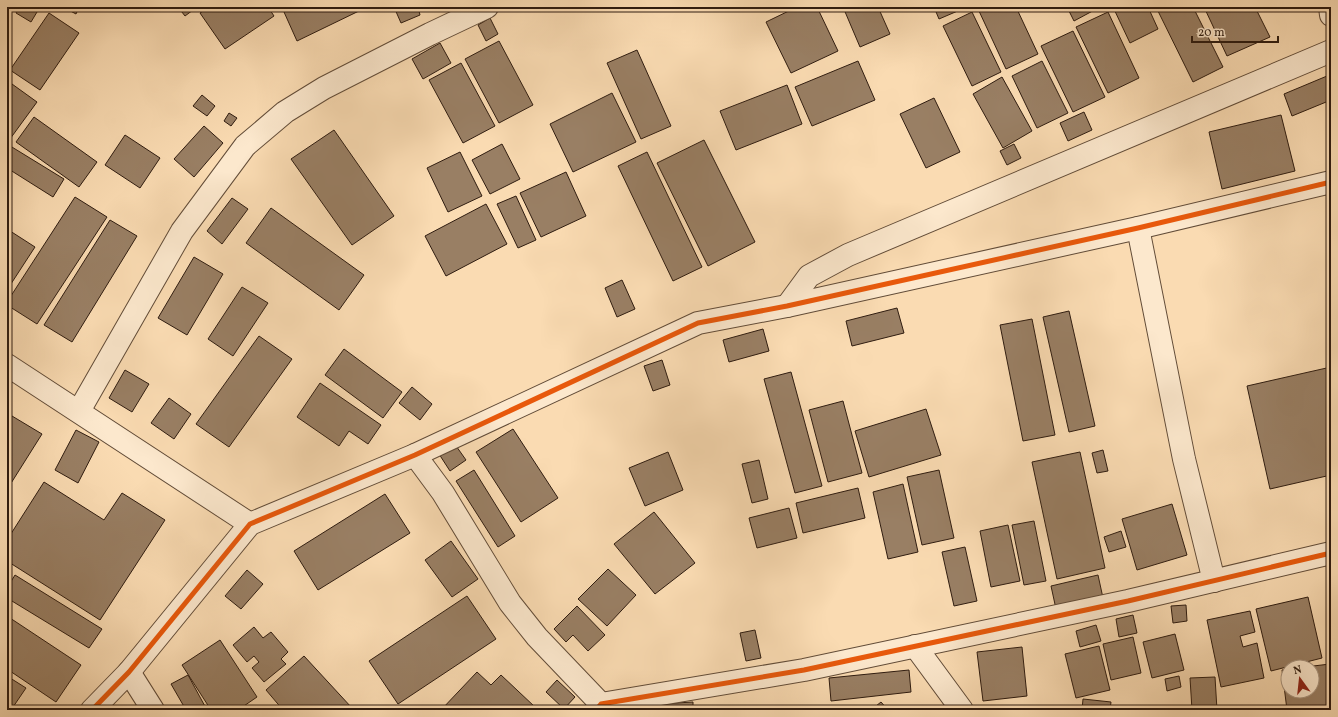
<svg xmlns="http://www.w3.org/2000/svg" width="1338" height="717" viewBox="0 0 1338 717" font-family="Vollkorn,serif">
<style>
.building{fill:#997f64;stroke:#2f1c10}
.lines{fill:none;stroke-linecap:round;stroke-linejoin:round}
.minor-casing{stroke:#624c38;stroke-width:24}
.minor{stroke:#fce8cd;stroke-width:22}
.cycleway-casing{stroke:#fce8cd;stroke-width:8}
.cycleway{stroke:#e8590c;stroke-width:5}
</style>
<rect width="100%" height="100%" fill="#fadbb2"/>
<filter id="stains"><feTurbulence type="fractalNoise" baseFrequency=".005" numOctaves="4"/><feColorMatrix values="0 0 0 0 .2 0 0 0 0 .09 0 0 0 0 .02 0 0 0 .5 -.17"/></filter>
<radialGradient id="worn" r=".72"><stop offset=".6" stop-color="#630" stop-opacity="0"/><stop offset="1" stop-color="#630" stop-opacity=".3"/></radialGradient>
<g class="building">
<polygon points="19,7 40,7 31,22 16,13"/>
<polygon points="63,7 79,7 76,14"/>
<polygon points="178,7 197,7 185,16"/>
<polygon points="209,7 268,7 274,16 225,49 200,13"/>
<polygon points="295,7 360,7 361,10 297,41 284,12"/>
<polygon points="394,7 418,7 420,15 401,23"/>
<polygon points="797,7 817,7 838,51 791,73 766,22"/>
<polygon points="843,7 878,7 890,34 860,47"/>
<polygon points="934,7 967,7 939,19"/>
<polygon points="987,7 1016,7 1038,54 1006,69 979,11"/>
<polygon points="1067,7 1100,7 1074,21"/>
<polygon points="1113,7 1148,7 1158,29 1130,43"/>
<polygon points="1156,7 1193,7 1223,67 1193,82"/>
<polygon points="1204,7 1255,7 1270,37 1227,56"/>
<polygon points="972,12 1001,72 972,86 943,26"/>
<polygon points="1108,12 1139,78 1108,93 1076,27"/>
<polygon points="49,13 79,33 40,90 10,70"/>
<polygon points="490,18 498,34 486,41 478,25"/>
<polygon points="1073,31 1105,97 1073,112 1041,46"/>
<polygon points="499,41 533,105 499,123 465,59"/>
<polygon points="440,43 451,63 423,79 412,59"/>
<polygon points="637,50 671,126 641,139 607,63"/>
<polygon points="858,61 875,100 812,126 795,87"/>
<polygon points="1042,61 1068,113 1037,128 1012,76"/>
<polygon points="461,63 495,126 463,143 429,80"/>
<polygon points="1327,76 1331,85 1331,100 1292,116 1284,94"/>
<polygon points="1002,77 1032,131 1003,148 973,94"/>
<polygon points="12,84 37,102 10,139 7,136 7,90"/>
<polygon points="787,85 802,124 736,150 720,111"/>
<polygon points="612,93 636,142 573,172 550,124"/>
<polygon points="202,95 215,106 207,116 193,106"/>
<polygon points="934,98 960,152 926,168 900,114"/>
<polygon points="1084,112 1092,130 1068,141 1060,123"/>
<polygon points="229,113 237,118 231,126 224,121"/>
<polygon points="1281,115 1295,171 1222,189 1209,132"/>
<polygon points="34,117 97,162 79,187 16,142"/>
<polygon points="204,126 223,143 194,177 174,159"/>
<polygon points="334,130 394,216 352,245 291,159"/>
<polygon points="125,135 160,158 140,188 105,165"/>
<polygon points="704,140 755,242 708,266 657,163"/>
<polygon points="7,144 64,179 53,197 7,168"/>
<polygon points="502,144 520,179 490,194 472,160"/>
<polygon points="1014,144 1021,158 1007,165 1000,151"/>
<polygon points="460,152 482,196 448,212 427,168"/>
<polygon points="647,152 702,267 673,281 618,166"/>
<polygon points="566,172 586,216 541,237 520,193"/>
<polygon points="516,196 536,240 518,248 497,204"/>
<polygon points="75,197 107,217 37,324 7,305 7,302"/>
<polygon points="232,198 248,209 222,244 207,231"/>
<polygon points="486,204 507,244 446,276 425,236"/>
<polygon points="271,208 364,275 339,310 246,243"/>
<polygon points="110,220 137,236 72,342 44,325"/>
<polygon points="7,229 35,247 7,290"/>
<polygon points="194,257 223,274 187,335 158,318"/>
<polygon points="622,280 635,309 617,317 605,288"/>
<polygon points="242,287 268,303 233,356 208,339"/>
<polygon points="897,308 904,333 852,346 846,321"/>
<polygon points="1069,311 1095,426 1069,432 1043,317"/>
<polygon points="1032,319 1055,435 1023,441 1000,325"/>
<polygon points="763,329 769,351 729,362 723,340"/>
<polygon points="259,336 292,359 229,447 196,424"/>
<polygon points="344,349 402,392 383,418 325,375"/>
<polygon points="662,360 670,385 653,391 644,366"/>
<polygon points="1331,367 1331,475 1270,489 1247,386"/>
<polygon points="125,370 149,384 132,412 109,398"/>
<polygon points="791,372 822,486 795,493 764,379"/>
<polygon points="320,383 381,425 368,444 349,431 339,446 297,417"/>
<polygon points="412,387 432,404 420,420 399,403"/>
<polygon points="169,398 191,414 174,439 151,423"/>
<polygon points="843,401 862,473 828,482 809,410"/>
<polygon points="926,409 941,455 869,477 855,431"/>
<polygon points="7,413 42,434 8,488 7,487"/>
<polygon points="513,429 558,498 521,522 476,452"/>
<polygon points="76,430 99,442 78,483 55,470"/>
<polygon points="454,443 466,460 450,471 439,454"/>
<polygon points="1103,450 1108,471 1097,473 1092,453"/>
<polygon points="668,452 683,490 645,506 629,468"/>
<polygon points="1080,452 1105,568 1057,579 1032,462"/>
<polygon points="759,460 768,499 752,503 742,464"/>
<polygon points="474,470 515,536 498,547 456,481"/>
<polygon points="939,470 954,538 922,545 907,477"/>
<polygon points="44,482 104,520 122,493 165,520 100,620 7,561 7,540"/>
<polygon points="903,484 918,552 888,559 873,492"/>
<polygon points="858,488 865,518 803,533 796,503"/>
<polygon points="385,494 410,533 318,590 294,551"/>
<polygon points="1172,504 1187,555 1137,570 1122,519"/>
<polygon points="789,508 797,538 757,548 749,518"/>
<polygon points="654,512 695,563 655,594 614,544"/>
<polygon points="1034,521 1046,581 1024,585 1012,525"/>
<polygon points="1008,525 1020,581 991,587 980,531"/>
<polygon points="1121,531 1126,547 1109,552 1104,537"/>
<polygon points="451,541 478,579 452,597 425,560"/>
<polygon points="965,547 977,601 954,606 942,552"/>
<polygon points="608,569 636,595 607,626 578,599"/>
<polygon points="247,570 263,584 241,609 225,596"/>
<polygon points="15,575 102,629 89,648 7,598 7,588"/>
<polygon points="1098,575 1103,598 1056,609 1051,586"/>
<polygon points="467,596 496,639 398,704 369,661"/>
<polygon points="1308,597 1322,658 1271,671 1256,609"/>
<polygon points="1186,605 1187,621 1173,623 1171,606"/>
<polygon points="577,606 605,635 588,651 573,635 566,642 554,629"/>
<polygon points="1250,611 1255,632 1240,636 1243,647 1257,643 1264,678 1221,687 1207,620"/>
<polygon points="1133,615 1137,633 1119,637 1116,619"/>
<polygon points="7,616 81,665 56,702 7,669"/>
<polygon points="1096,625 1101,641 1080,647 1076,631"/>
<polygon points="254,627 263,638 271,632 288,652 281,659 286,664 264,682 252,668 259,662 254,656 247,662 233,645"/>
<polygon points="755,630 761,658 746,661 740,633"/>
<polygon points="1175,634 1184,670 1152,678 1143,642"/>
<polygon points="1133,637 1141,673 1111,680 1103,644"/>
<polygon points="220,640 257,697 238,710 211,710 182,665"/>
<polygon points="1099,646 1110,690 1076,698 1065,654"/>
<polygon points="1022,647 1027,696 983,701 977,652"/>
<polygon points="304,656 352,708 350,710 283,710 266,690"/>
<polygon points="1330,664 1331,710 1287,710 1282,670 1288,669 1288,691 1312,691 1312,667 1305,667"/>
<polygon points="909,670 911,692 831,701 829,678"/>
<polygon points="477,672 491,685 501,675 535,707 532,710 441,710"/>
<polygon points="188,675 207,710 186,710 171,684"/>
<polygon points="7,676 26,688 11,710 7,710"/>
<polygon points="1179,676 1181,687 1167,691 1165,679"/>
<polygon points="1215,677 1217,710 1192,710 1190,678"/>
<polygon points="557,680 575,697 564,709 546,692"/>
<polygon points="1083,699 1111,702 1110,710 1082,710"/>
<polygon points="693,702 693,710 661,710 660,704"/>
<polygon points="881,702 888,710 871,710"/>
</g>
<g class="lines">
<g class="minor-casing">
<g id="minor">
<polyline points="1330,7 1331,15"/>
<polyline points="1138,228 1184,459 1214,581"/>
<polyline points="787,306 809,276 848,255 1331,51"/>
<polyline points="7,365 250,524"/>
<polyline points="79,411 182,231 245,146 285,112 324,88 430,34 487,7"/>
<polyline points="415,455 443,493 510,603 537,637 601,704"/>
<polyline points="915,646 962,710"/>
<polyline points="129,672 153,710"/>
<polyline points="92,710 129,672 250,524 415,455 698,323 787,306 1138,228 1331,182"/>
<polyline points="596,710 601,704 804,670 1128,601 1331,553"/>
</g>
</g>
<use href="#minor" class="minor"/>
<g class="cycleway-casing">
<g id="cycleway">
<polyline points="92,710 129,672 250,524 415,455 698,323 787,306 1138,228 1331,182"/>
<polyline points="596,710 601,704 804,670 1128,601 1331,553"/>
</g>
</g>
<use href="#cycleway" class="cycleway"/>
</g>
<rect width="1338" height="717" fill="none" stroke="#fadbb2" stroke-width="24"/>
<rect x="8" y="8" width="1322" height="701" fill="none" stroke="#2f1c10" stroke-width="2"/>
<rect x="12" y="12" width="1314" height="693" fill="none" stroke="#2f1c10"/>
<g transform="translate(1300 679) rotate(345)"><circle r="19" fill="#fce8cd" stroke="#aa9681"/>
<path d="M0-3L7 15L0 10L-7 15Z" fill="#8f2418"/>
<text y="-6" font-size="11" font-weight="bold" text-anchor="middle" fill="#2f1c10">N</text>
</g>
<path d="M1192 36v6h86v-6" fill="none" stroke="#2f1c10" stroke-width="2"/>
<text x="1198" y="36" font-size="12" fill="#2f1c10" stroke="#fce8cd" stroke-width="3" paint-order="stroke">20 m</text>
<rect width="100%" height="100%" filter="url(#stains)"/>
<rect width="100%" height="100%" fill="url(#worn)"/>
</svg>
